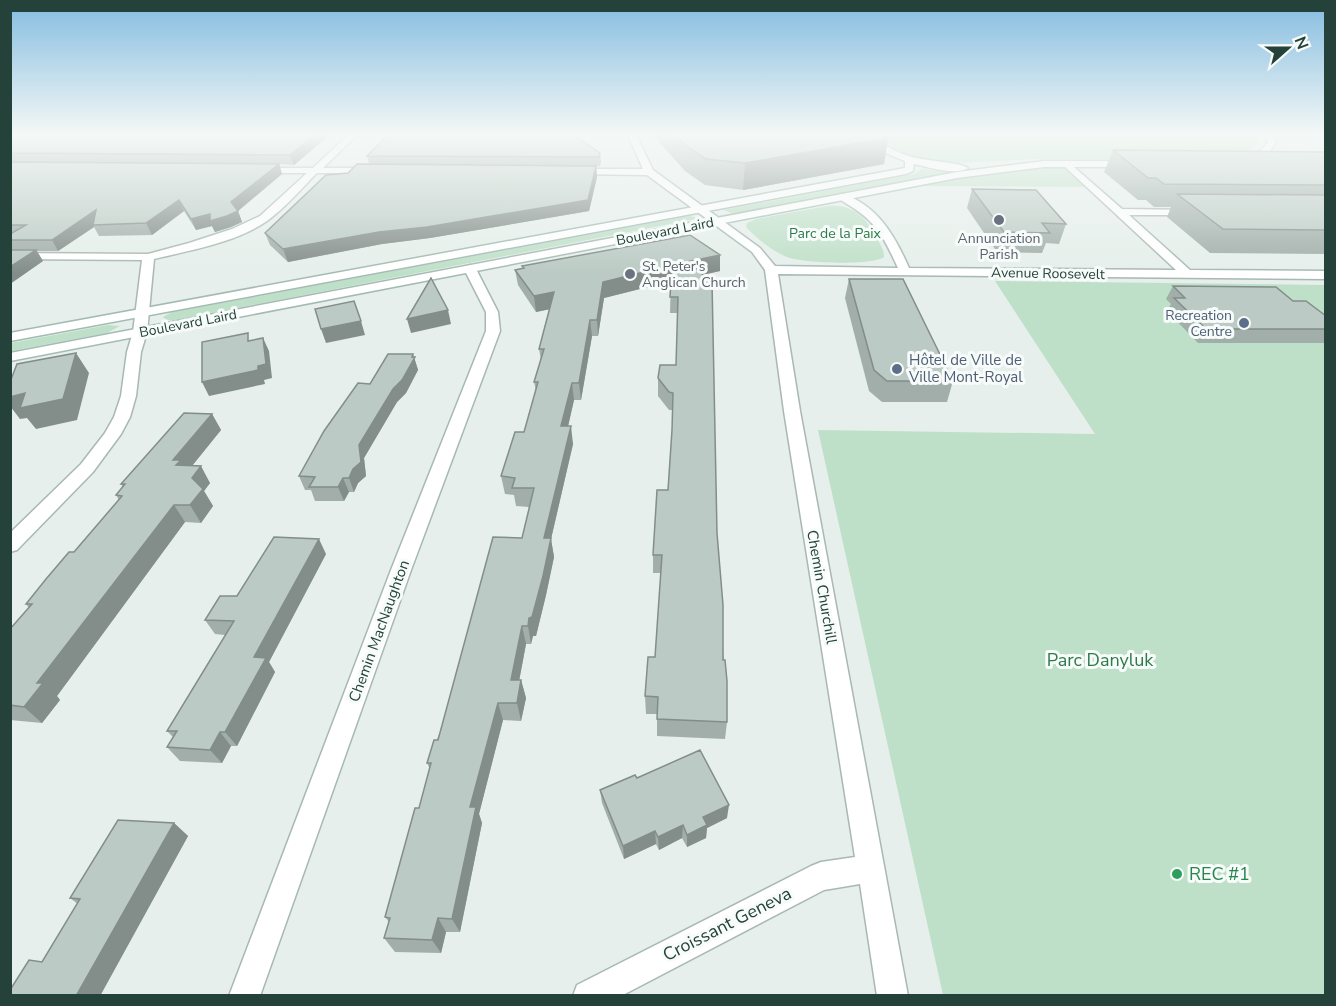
<svg xmlns="http://www.w3.org/2000/svg" width="1336" height="1006" viewBox="0 0 1336 1006" font-family="'Nunito Sans',sans-serif">
<style>
.green{fill:#bfe0c8}
.lines{fill:none;stroke-linecap:round;stroke-linejoin:round}
.street-casing{stroke:#a8b8b2;stroke-width:3}
.secondary-casing{stroke:#a4bbb3;stroke-width:3}
.street{fill:#fff;fill-rule:evenodd}
.secondary{fill:#fff;fill-rule:evenodd}
.wall{fill:#a1aea9}
.shaded-wall{fill:#838d89}
.building{fill:#bbcac4;stroke:#838d89;stroke-width:1.5}
.worship-dot{fill:#6b7280;stroke:#f7fbf9;stroke-width:2}
.service-dot{fill:#5c6f8a;stroke:#f7fbf9;stroke-width:2}
.leisure-dot{fill:#2e9e5b;stroke:#f7fbf9;stroke-width:2}
.labels{text-anchor:middle;stroke-width:6;stroke-linejoin:round;paint-order:stroke}
.far-street-label{font-size:14px;fill:#24423a;stroke:#f7fbf9}
.far-park-label{font-size:14px;fill:#2d7a4b;stroke:#f7fbf9}
.far-worship-label{font-size:14px;fill:#5b616d;stroke:#f7fbf9}
.far-service-label{font-size:14px;fill:#4e5e75;stroke:#f7fbf9;text-anchor:end}
.service-label{font-size:15px;fill:#4e5e75;stroke:#f7fbf9;text-anchor:start}
.street-label{font-size:15px;fill:#24423a;stroke:#f7fbf9}
.near-park-label{font-size:18px;fill:#2d7a4b;stroke:#f7fbf9}
.near-leisure-label{font-size:18px;fill:#27864d;stroke:#f7fbf9;text-anchor:start}
.near-street-label{font-size:18px;fill:#24423a;stroke:#f7fbf9}
</style>
<rect width="100%" height="100%" fill="#e6efeb"/>
<g class="green">
<polygon points="867,133 1256,133 1258,139 1257,145 1248,151 1216,159 1036,159 958,163 910,156"/>
<polygon points="1067,164 1092,187 900,186 957,175"/>
<polygon points="922,169 954,173 734,214 723,210 914,174"/>
<path d="M827,206c25,-3 40,12 50,33 4,6 7,11 7,18 -11,9 -83,6 -97,0 -13,-5 -31,-19 -41,-30l1,-4 9,-4z"/>
<polygon points="689,216 701,218 175,320 166,320 163,317 172,312"/>
<polygon points="995,281 1325,285 1325,995 943,995 818,430 1095,434"/>
<polygon points="108,325 120,326 107,333 11,351 11,343"/>
</g>
<g class="lines">
<g class="street-casing">
<g id="street">
<path d="M350,133h9l-36,35h51l3,1v4h-60c-16,16 -32,35 -50,48 -32,22 -76,29 -113,38l-7,73 -6,20 -5,44 -6,21 -9,17 -28,38 -76,78 -7,2v-19l71,-69 24,-31 9,-16 7,-21 6,-44 6,-20 9,-72 -132,-1v-6l138,1 41,-11 43,-14 28,-13 47,-43h-49l-5,-3 2,-2h58z"/>
<path d="M627,133h8l18,37 107,78 15,18 123,2c-17,-37 -23,-48 -59,-69v-4l4,-1c35,12 52,42 66,74l267,2 -112,-104v-4l3,-1 55,48 74,1 1,2 -5,3h-63l61,55 136,1v8l-548,-5 22,137 108,585h-31l-17,-112 -36,6 -203,106h-48l4,-11 234,-119 10,-4 34,-5 -71,-446 -19,-141 -13,-18 -105,-77 -77,-1v-4l3,-1h70z"/>
<polygon points="470,265 476,269 498,312 500,331 411,570 260,996 229,996 391,570 486,331 486,312 464,269"/>
</g>
</g>
<g class="secondary-casing">
<g id="secondary">
<path d="M849,133c17,-1 42,18 60,23 14,5 51,6 59,12 -12,8 -40,-1 -54,-4l-1,7 -7,3 -896,167v-8l895,-165v-7l-29,-12z"/>
<path d="M1263,133h8l5,8c-5,14 -20,22 -35,21v-4c11,-3 22,-5 27,-17z"/>
<polygon points="1044,161 1132,161 1137,164 1132,167 1044,167 957,178 10,361 10,353 957,172"/>
</g>
</g>
<use href="#street" class="street"/>
<use href="#secondary" class="secondary"/>
</g>
<g class="wall">
<polygon points="10,133 332,133 294,165 279,164 282,174 238,211 242,222 231,227 215,232 212,226 196,230 184,211 152,235 99,236 94,227 58,251 37,251 43,261 10,284"/>
<polygon points="380,133 571,133 600,153 601,162 600,166 596,166 597,177 589,211 430,238 382,244 288,262 270,245 265,233 348,173 369,164 367,156 389,134"/>
<polygon points="651,133 878,133 888,138 884,164 743,190 705,185 685,171"/>
<polygon points="1113,150 1326,152 1326,254 1210,253 1167,217 1171,207 1154,207 1146,200 1138,200 1104,172"/>
<polygon points="972,189 1066,224 1059,244 1046,243 1042,253 997,252 967,208"/>
<polygon points="720,255 720,271 703,275 727,722 725,739 657,736 657,714 646,714 645,696 655,657 661,573 653,573 653,555 668,490 672,430 673,410 669,410 658,396 658,378 676,365 678,313 670,313 671,281 604,298 598,336 592,336 581,400 574,400 568,426 573,444 551,539 554,557 546,595 536,636 533,636 531,644 526,644 519,680 521,680 526,698 521,721 503,720 479,814 482,823 460,932 446,932 441,953 395,952 384,938 389,922 385,917 419,808 430,769 427,763 522,538 529,507 516,506 514,495 505,494 501,476 524,432 536,391 534,382 541,360 539,349 549,309 536,312 518,285 515,270 523,268 522,266"/>
<polygon points="849,279 953,381 947,402 882,402 869,391 845,298"/>
<polygon points="1173,286 1293,301 1326,316 1326,343 1198,343 1167,311 1171,304 1166,299"/>
<polygon points="414,357 418,370 406,393 397,402 364,458 366,476 358,483 354,492 349,492 344,501 315,501 311,490 305,490 299,476 370,384"/>
<polygon points="212,414 221,430 192,466 210,483 204,491 213,506 201,523 185,522 57,696 60,700 42,723 10,720 10,629 29,608 26,604 74,552 119,500 116,495 123,487 121,484"/>
<polygon points="326,554 269,662 275,672 237,746 231,746 222,763 180,761 167,747 173,737 167,731 225,635 215,634 205,620 237,596"/>
<polygon points="637,778 727,818 707,828 706,838 687,847 682,838 659,850 656,844 624,859 602,803 600,790"/>
<polygon points="174,823 188,836 100,996 10,996 42,962 78,904 70,898"/>
</g>
<g class="shaded-wall">
<polygon points="317,133 332,133 294,165 290,155"/>
<polygon points="888,138 884,164 743,190 745,163"/>
<polygon points="279,164 282,174 238,211 242,222 231,227 215,232 212,226 196,230 191,219 210,214 231,202"/>
<polygon points="596,166 597,177 589,211 430,238 382,244 288,262 283,249"/>
<polygon points="179,200 184,211 152,235 146,223"/>
<polygon points="96,210 93,225 94,227 58,251 52,240"/>
<polygon points="36,250 43,261 10,284 10,267"/>
<polygon points="720,255 720,271 687,278 687,262"/>
<polygon points="672,265 672,281 604,298 598,336 597,320 603,282"/>
<polygon points="554,292 556,308 536,312 534,296"/>
<polygon points="448,310 451,324 411,333 407,319"/>
<polygon points="590,320 592,336 581,400 579,383"/>
<polygon points="361,321 365,335 326,343 321,329"/>
<polygon points="263,338 269,351 272,378 264,380 265,384 209,396 202,382 258,366"/>
<polygon points="76,353 89,373 77,420 36,429 27,418 20,419 10,406 10,397 25,393"/>
<polygon points="413,354 418,370 406,393 397,402 364,458 366,476 358,483 354,492 349,478 359,445"/>
<polygon points="572,383 574,400 564,444 561,426"/>
<polygon points="212,414 221,430 187,472 187,482 173,460"/>
<polygon points="571,426 573,444 551,539 554,557 546,595 536,636 533,636 531,644 528,626 544,538"/>
<polygon points="201,466 210,483 204,491 213,506 201,523 190,505 192,478"/>
<polygon points="343,478 349,492 344,501 338,487"/>
<polygon points="174,505 185,522 57,696 60,700 42,723 24,707 37,683"/>
<polygon points="319,539 326,554 269,662 275,672 237,746 225,732 254,657"/>
<polygon points="522,626 526,644 516,698 511,680"/>
<polygon points="521,680 526,698 521,721 517,703"/>
<polygon points="498,703 503,720 479,814 482,823 460,932 452,919 470,807"/>
<polygon points="220,732 231,746 222,763 210,750"/>
<polygon points="729,805 727,818 707,828 706,838 687,847 687,835 703,817"/>
<polygon points="174,823 188,836 100,996 76,996"/>
<polygon points="683,825 682,838 659,850 658,837"/>
<polygon points="655,831 656,844 624,859 623,846"/>
<polygon points="438,918 446,932 441,953 432,940"/>
</g>
<g class="building">
<polygon points="10,133 317,133 290,155 10,153"/>
<polygon points="390,133 571,133 600,153 599,157 367,156"/>
<polygon points="673,133 878,133 888,138 745,163 706,159 685,145"/>
<polygon points="1113,150 1326,152 1326,185 1164,184 1156,178 1148,178"/>
<polygon points="10,162 279,164 231,202 238,211 227,216 210,221 210,214 191,219 179,200 146,223 93,225 96,210 52,240 10,240 10,234 26,225 10,225"/>
<polygon points="357,164 596,166 588,200 427,227 379,232 283,249 265,233 326,175 348,173"/>
<polygon points="972,189 1036,190 1066,224 1042,223 1050,233 1004,232"/>
<polygon points="1177,194 1326,195 1326,230 1223,229"/>
<polygon points="690,235 720,255 687,262 712,282 717,533 723,605 723,660 725,660 727,681 727,722 657,719 658,697 645,696 648,657 655,657 662,555 653,555 657,490 668,490 672,430 673,393 669,392 658,378 660,365 676,365 678,297 670,297 672,265 603,282 597,320 590,320 579,383 572,383 561,426 571,426 544,538 551,538 543,576 532,617 529,618 528,626 522,626 511,680 521,680 517,703 498,703 470,807 476,807 452,919 438,918 432,940 384,938 390,918 385,917 415,808 419,808 431,763 427,763 434,740 438,740 493,537 522,538 534,488 512,488 515,478 501,476 515,432 524,432 538,382 534,382 544,349 539,349 554,292 534,296 515,270 524,268 522,266"/>
<polygon points="10,250 36,250 10,267"/>
<polygon points="431,278 448,310 407,319"/>
<polygon points="849,279 903,279 953,381 887,381 874,370"/>
<polygon points="1173,286 1276,287 1293,301 1306,301 1326,316 1326,329 1206,329 1174,298 1185,298"/>
<polygon points="354,301 361,321 321,329 315,309"/>
<polygon points="248,333 248,341 263,338 266,364 258,366 258,370 202,382 202,342"/>
<polygon points="76,353 63,399 20,408 25,393 10,397 10,382 17,364"/>
<polygon points="388,354 413,354 412,357 415,357 402,380 393,389 359,445 361,462 353,469 349,478 343,478 338,487 309,487 315,477 299,476 324,431 358,383 370,384"/>
<polygon points="184,413 212,414 173,460 181,460 176,465 201,466 192,478 203,489 190,505 174,505 37,683 43,683 24,707 10,705 10,629 32,604 26,604 46,579 69,552 74,552 122,496 116,495 125,484 121,484"/>
<polygon points="274,537 319,539 254,657 266,658 225,732 220,732 210,750 167,747 177,731 167,731 234,621 205,620 220,596 237,596"/>
<polygon points="700,750 729,805 703,817 707,825 687,835 683,825 658,837 655,831 623,846 600,790 635,775 637,778"/>
<polygon points="118,820 174,823 76,996 10,996 10,990 29,960 42,962 80,899 70,898"/>
</g>
<linearGradient id="sky" x2="0" y2="1"><stop stop-color="#84bce0"/><stop offset="0.49" stop-color="#f4f8f6"/><stop offset="1" stop-color="#f4f8f6" stop-opacity="0"/></linearGradient>
<rect width="1336" height="274" fill="url(#sky)"/>
<g class="worship-dot">
<circle cx="999" cy="220" r="6"/>
<circle cx="630" cy="274" r="6"/>
</g>
<g class="service-dot">
<circle cx="1244" cy="323" r="6"/>
<circle cx="897" cy="369" r="6"/>
</g>
<circle class="leisure-dot" cx="1177" cy="874" r="6"/>
<g class="labels">
<g class="far-street-label">
<text transform="translate(665 231) rotate(-11)" y="5">Boulevard Laird</text>
<text transform="translate(1048 273) rotate(1)" y="5">Avenue Roosevelt</text>
<text transform="translate(188 323) rotate(-11)" y="5">Boulevard Laird</text>
</g>
<g class="far-park-label">
<text x="835" y="238">Parc de la Paix</text>
</g>
<g class="far-worship-label">
<text x="999" y="243">Annunciation<tspan x="999" dy="16">Parish</tspan></text>
<text x="642" y="271" text-anchor="start">St. Peter's<tspan x="642" dy="16">Anglican Church</tspan></text>
</g>
<g class="far-service-label">
<text x="1232" y="320">Recreation<tspan x="1232" dy="16">Centre</tspan></text>
</g>
<g class="service-label">
<text x="909" y="365">Hôtel de Ville de<tspan x="909" dy="17">Ville Mont-Royal</tspan></text>
</g>
<g class="street-label">
<text transform="translate(822 587) rotate(80)" y="5">Chemin Churchill</text>
<text transform="translate(379 631) rotate(-70)" y="5">Chemin MacNaughton</text>
</g>
<g class="near-park-label">
<text x="1100" y="666">Parc Danyluk</text>
</g>
<g class="near-leisure-label">
<text x="1189" y="880">REC #1</text>
</g>
<g class="near-street-label">
<text transform="translate(727 924) rotate(-27)" y="6">Croissant Geneva</text>
</g>
</g>
<rect width="1336" height="1006" fill="none" stroke="#24423a" stroke-width="24"/>
<g transform="translate(1288 48) rotate(69)" stroke="#f7fbf9" stroke-width="4.5" paint-order="stroke">
<path d="M0-4.5L10 22L0 15L-10 22Z" fill="#24423a"/>
<text y="-9" font-size="16" font-weight="bold" text-anchor="middle" fill="#24423a">N</text>
</g>
</svg>
